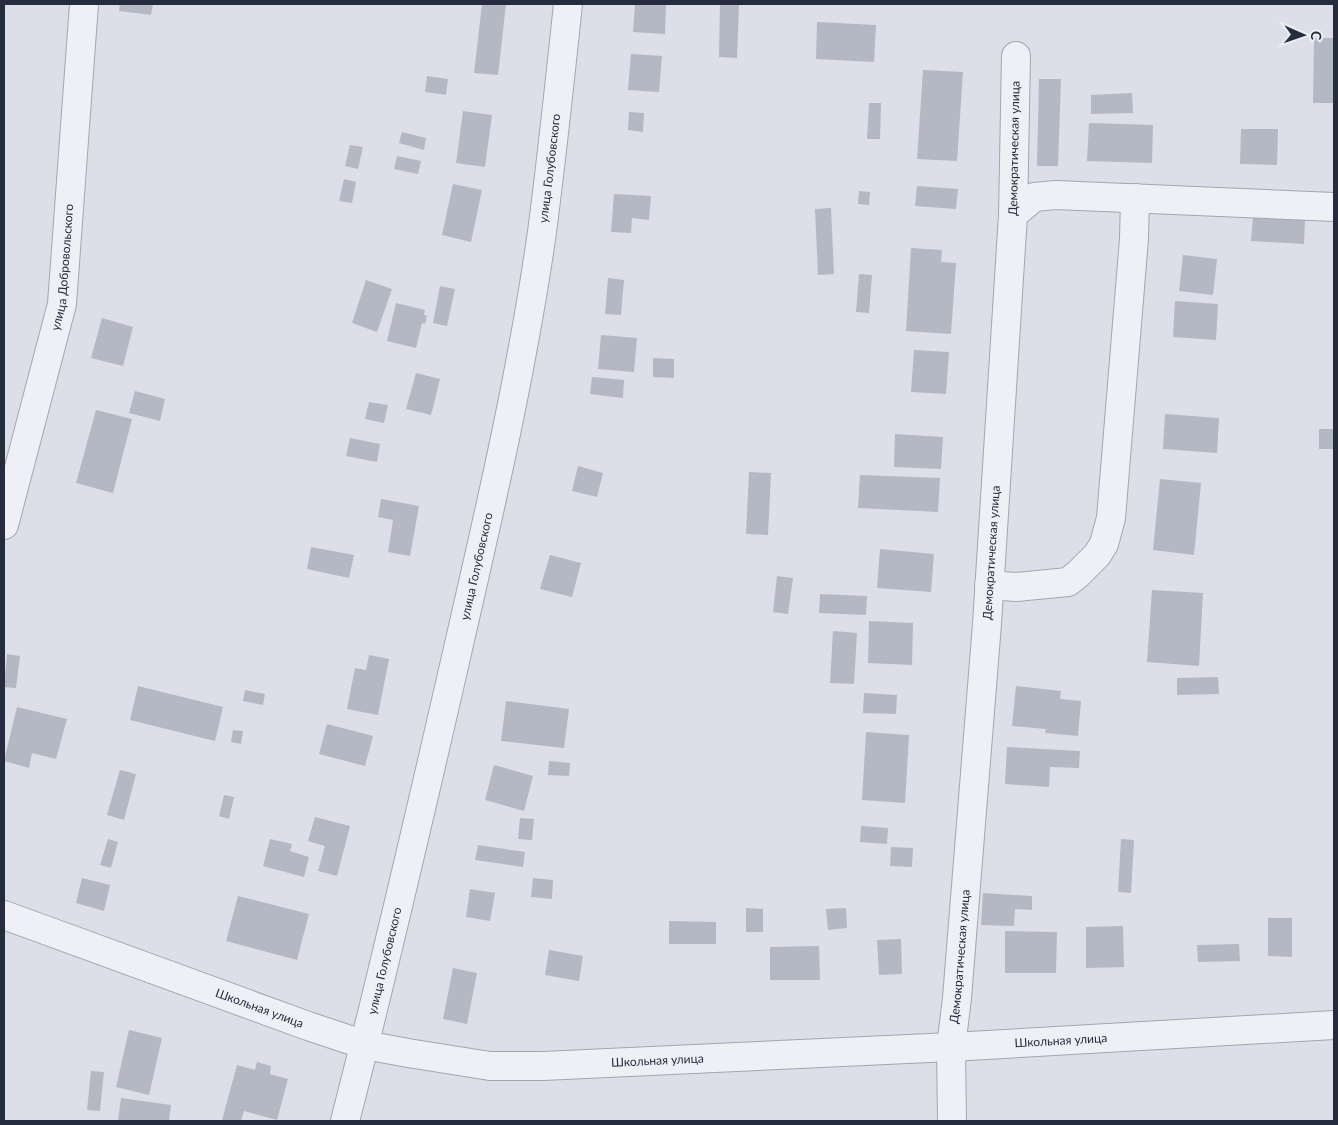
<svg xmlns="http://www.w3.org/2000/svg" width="1338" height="1125" viewBox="0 0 1338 1125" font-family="Lato,sans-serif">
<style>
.building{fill:#b3b8c4}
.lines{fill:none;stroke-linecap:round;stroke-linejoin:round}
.minor-casing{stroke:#a1a6b1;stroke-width:30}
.minor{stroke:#eff0f5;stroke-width:28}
.labels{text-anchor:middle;stroke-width:5;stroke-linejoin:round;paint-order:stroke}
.street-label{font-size:12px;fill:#252c3e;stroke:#ebeef5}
</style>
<rect width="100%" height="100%" fill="#dcdfe7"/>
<g class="building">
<polygon points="120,4 153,4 151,15 119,11"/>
<polygon points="482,4 506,4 498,75 474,73"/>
<polygon points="635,4 666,4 665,34 633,32"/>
<polygon points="720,4 739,4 737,58 719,57"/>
<polygon points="817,22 876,25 874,62 816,59"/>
<polygon points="1314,38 1334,38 1334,103 1313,103"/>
<polygon points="631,54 662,56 659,92 628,90"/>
<polygon points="923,70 963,72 957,161 917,159"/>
<polygon points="427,76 448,79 446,95 425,92"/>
<polygon points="1039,79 1061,79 1058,166 1037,166"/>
<polygon points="1132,93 1133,113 1091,114 1091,95"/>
<polygon points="869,103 881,103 880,139 867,139"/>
<polygon points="463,111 492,115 485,167 456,163"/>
<polygon points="629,112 644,113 643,132 628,130"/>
<polygon points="1089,123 1153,125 1152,163 1087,161"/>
<polygon points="1241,129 1278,129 1277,165 1240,164"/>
<polygon points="402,132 426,138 424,150 399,143"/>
<polygon points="350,145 363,147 358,169 345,166"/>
<polygon points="397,156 421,161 418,174 394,169"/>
<polygon points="344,179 356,182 352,203 339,201"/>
<polygon points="453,184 482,190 471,242 442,235"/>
<polygon points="917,186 958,189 956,209 915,206"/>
<polygon points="859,191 870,192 869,205 858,204"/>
<polygon points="614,194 651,196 649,220 632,218 631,233 611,232"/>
<polygon points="831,208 834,274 818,275 815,209"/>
<polygon points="1253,217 1305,220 1304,244 1251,241"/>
<polygon points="911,248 942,250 941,262 956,263 951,334 906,331"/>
<polygon points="1183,255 1217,259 1213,295 1179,291"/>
<polygon points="859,274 872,275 869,313 856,312"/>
<polygon points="608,278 624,280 621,315 605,314"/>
<polygon points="366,280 392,289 377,332 352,323"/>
<polygon points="440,286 455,289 447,326 433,323"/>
<polygon points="1175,301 1218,304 1216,340 1173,337"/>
<polygon points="396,303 425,310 424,315 427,316 425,324 422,323 416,348 387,341"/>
<polygon points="102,318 133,327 123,366 91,358"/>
<polygon points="601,335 637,338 634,372 598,369"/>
<polygon points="914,350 949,352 946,394 911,392"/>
<polygon points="653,358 674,359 674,378 653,377"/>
<polygon points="416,373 440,379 431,415 406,409"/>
<polygon points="592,377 624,380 623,398 590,394"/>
<polygon points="135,391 165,399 160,421 129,413"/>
<polygon points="369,402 388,405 384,423 365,419"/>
<polygon points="96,410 132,419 113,493 76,483"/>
<polygon points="1165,414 1219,418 1217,453 1163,449"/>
<rect x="1319" y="429" width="15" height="20"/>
<polygon points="895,434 943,437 941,469 894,467"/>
<polygon points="350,438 380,444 377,462 346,456"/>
<polygon points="578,466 603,473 597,497 572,491"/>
<polygon points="749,472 771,473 768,535 746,534"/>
<polygon points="860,475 940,478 938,512 858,508"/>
<polygon points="1160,479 1201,483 1194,555 1153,550"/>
<polygon points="381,499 419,506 410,556 388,552 393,520 378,517"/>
<polygon points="311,547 354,555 349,578 307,569"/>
<polygon points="880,549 934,554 931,592 877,588"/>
<polygon points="550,555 581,563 572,597 540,589"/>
<polygon points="777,576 793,578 788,614 773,612"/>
<polygon points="1152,590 1203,593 1199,666 1147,662"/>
<polygon points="820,594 867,596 866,615 819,613"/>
<polygon points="869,621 913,623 912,665 868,663"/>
<polygon points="833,631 857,633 854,684 830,683"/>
<polygon points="7,654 20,656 16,688 4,687"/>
<polygon points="369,655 389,659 378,715 347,709 355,668 366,670"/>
<polygon points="1218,677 1219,694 1177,695 1177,678"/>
<polygon points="138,686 223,707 215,741 130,720"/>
<polygon points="1016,686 1061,691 1060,699 1081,701 1078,736 1045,733 1046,729 1012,726"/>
<polygon points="245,690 265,694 263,705 243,701"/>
<polygon points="864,693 897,695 896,714 863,713"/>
<polygon points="506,701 569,709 564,748 501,741"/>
<polygon points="17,707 67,719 56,759 32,753 29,768 4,761"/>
<polygon points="327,724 373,736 365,766 319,754"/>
<polygon points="233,730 243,731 241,744 231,742"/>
<polygon points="866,732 909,735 905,803 862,800"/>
<polygon points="1007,747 1080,751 1079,768 1050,767 1049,787 1005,784"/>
<polygon points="549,761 570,763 569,776 548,775"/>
<polygon points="494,765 533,776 524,811 485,800"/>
<polygon points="120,770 136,774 124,820 107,815"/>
<polygon points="224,795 234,797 229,819 219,816"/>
<polygon points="315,817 350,826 337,876 318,871 325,846 308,841"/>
<polygon points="520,818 534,819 532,840 518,839"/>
<polygon points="861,826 888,828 887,844 860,842"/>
<polygon points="108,839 118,842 111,868 100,865"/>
<polygon points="270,839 292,844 290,851 309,857 304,877 263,866"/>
<polygon points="1121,839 1134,840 1131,893 1118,892"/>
<polygon points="478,845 525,852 523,867 475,860"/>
<polygon points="891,847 913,848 912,867 890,866"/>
<polygon points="82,878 110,885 104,911 76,903"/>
<polygon points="533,878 553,880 552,899 531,897"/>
<polygon points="470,889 495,893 490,921 466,917"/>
<polygon points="983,893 1032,896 1032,910 1015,909 1014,926 981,925"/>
<polygon points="238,896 309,914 297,960 226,941"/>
<polygon points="746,908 763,909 763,932 746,932"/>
<polygon points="846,908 847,928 828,930 826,909"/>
<polygon points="1268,918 1292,918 1292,957 1268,956"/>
<polygon points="669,921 716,922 716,944 669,944"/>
<polygon points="1123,926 1124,967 1086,968 1086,927"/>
<polygon points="1005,931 1057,932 1056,973 1005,973"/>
<polygon points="901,939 902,974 879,975 877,940"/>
<polygon points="1239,944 1240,961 1198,962 1197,945"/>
<polygon points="819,946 820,980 770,980 770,947"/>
<polygon points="549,950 583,956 579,981 545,975"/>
<polygon points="453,968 477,973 467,1024 443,1019"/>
<polygon points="129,1030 162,1038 149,1095 116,1087"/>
<polygon points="257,1062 271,1066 270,1074 288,1079 277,1120 244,1111 241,1121 222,1120 237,1065 255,1070"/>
<polygon points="91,1071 104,1072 100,1111 87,1110"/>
<polygon points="121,1098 171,1105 169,1121 118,1121"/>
</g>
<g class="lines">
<g class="minor-casing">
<g id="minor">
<polyline points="1013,215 1034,197 1056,195 1334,207"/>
<path id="s1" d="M4,525l58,-221 22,-300"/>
<polyline points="989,585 1016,587 1068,582 1078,574 1097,555 1104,544 1111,518 1134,239 1135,198"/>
<path id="s2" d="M4,915l304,111 57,19 43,8 82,13h53l408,-19 383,-22"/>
<path id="s3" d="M345,1121c40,-155 76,-311 112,-468 32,-140 65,-280 85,-421 10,-76 18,-152 26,-228"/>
<path id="s4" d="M952,1121l-1,-74 6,-49 30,-374 26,-409 3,-159"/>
</g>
</g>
<use href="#minor" class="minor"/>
</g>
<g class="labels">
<g class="street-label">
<text dy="4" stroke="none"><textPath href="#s4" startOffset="975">Демократическая улица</textPath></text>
<text dy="4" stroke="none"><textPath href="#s3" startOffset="975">улица Голубовского</textPath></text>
<text dy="4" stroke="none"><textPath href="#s1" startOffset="265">улица Добровольского</textPath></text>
<text dy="4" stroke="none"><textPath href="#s4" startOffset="570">Демократическая улица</textPath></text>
<text dy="4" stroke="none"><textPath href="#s3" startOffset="570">улица Голубовского</textPath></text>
<text dy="4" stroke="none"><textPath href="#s4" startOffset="165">Демократическая улица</textPath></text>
<text dy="4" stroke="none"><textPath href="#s3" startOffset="165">улица Голубовского</textPath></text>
<text dy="4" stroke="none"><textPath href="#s2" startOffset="272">Школьная улица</textPath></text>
<text dy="4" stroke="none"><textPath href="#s2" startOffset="1082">Школьная улица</textPath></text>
<text dy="4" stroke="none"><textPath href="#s2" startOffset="678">Школьная улица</textPath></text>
</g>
</g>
<rect width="1338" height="1125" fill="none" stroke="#252c3e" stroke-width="10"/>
<g transform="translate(1303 35) rotate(92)" stroke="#ebeef5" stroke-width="4" paint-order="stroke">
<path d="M0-4L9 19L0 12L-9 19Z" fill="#252c3e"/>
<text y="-8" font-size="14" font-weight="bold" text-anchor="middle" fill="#252c3e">С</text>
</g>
</svg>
